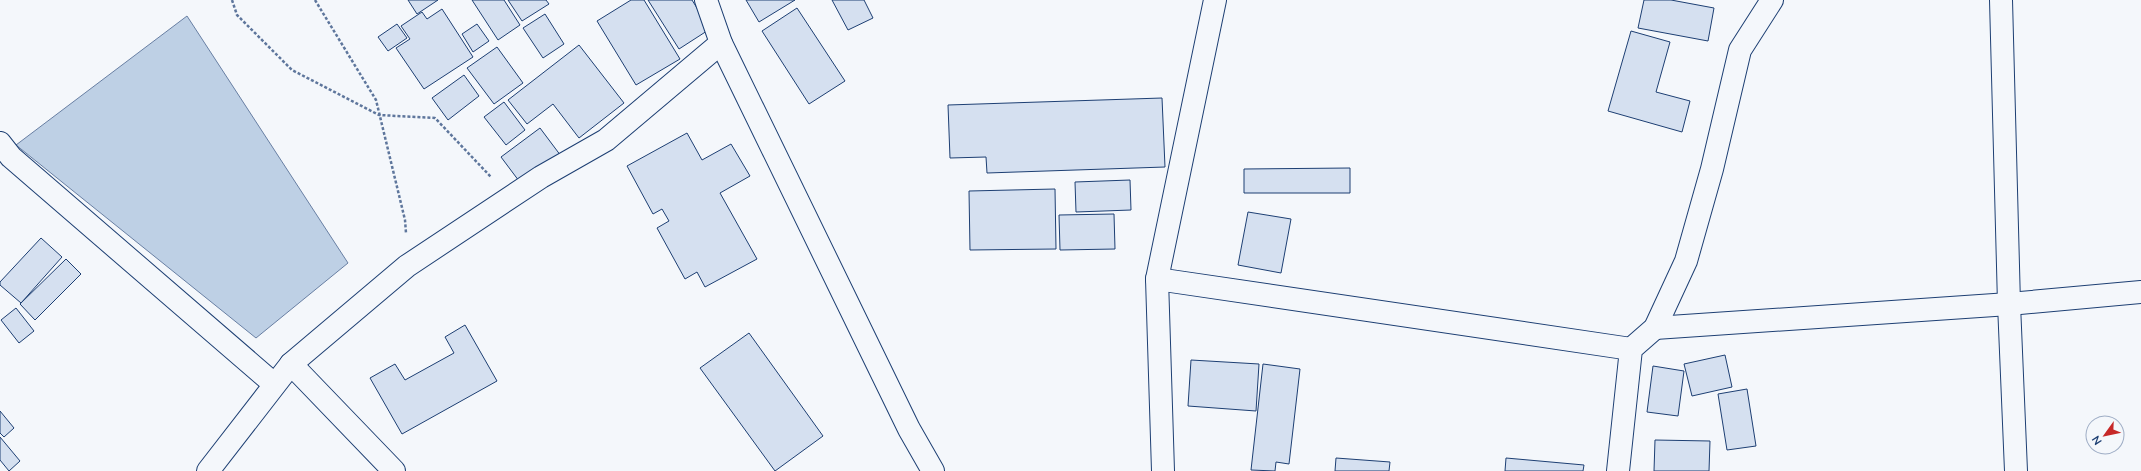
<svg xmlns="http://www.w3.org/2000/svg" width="2141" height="471" viewBox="0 0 2141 471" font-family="'Nunito Sans',sans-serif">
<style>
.water{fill:#bed0e5;stroke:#687fa3}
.building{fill:#d5e0f0;stroke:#1d3f73}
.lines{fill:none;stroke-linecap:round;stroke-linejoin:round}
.minor-casing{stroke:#1d3f73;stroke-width:24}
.path{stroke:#5e769c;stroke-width:2.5;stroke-dasharray:3 2;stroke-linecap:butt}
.minor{stroke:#f4f7fb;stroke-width:22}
</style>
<rect width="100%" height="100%" fill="#f4f7fb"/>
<polygon class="water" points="187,16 348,263 256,338 16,145"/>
<g class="building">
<polygon points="408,0 438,0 417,14"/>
<polygon points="472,0 504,0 520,25 498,40"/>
<polygon points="508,0 546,0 549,4 522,21"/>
<polygon points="631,0 644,0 680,59 636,85 597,21"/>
<polygon points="648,0 692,0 710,29 679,49"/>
<polygon points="746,0 795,0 759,22"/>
<polygon points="832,0 864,0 873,18 848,30"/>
<polygon points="1644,0 1671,0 1714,8 1708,41 1638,28"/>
<polygon points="797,8 845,81 809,104 762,31"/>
<polygon points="442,9 473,57 424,89 396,48 410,39 401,26 422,12 427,19"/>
<polygon points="545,14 564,44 543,58 523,28"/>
<polygon points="397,24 407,38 388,51 378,37"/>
<polygon points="477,24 489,41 473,52 462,34"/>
<polygon points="1631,31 1670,42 1656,92 1690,101 1682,132 1608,111"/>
<polygon points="579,45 624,103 579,138 553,104 527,124 508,100"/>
<polygon points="497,47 523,83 494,104 467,68"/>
<polygon points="464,75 479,96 448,120 432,98"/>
<polygon points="1162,98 1165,167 987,173 986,157 950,158 948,105"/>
<polygon points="504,102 525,130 506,145 484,117"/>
<polygon points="540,128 561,156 522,185 501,157"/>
<polygon points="687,133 702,160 731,144 750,176 720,193 757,259 705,287 697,272 685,279 657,228 669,221 662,209 653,214 627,166"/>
<polygon points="1350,168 1350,193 1244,193 1244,169"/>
<polygon points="1130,180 1131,210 1076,212 1075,182"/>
<polygon points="1055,189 1056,249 970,250 969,191"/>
<polygon points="1248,212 1291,219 1281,273 1238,265"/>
<polygon points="1114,214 1115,249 1060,250 1059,215"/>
<polygon points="41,238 62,257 21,303 0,285 0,282"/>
<polygon points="66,259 81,274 35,320 20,304"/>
<polygon points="16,308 34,331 19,343 1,320"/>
<polygon points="465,325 497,381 402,434 370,378 395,364 405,380 454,353 445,337"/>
<polygon points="749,333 823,436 775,471 700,368"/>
<polygon points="1725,355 1732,387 1692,396 1684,364"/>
<polygon points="1191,360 1259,364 1256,411 1188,406"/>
<polygon points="1263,364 1300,369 1289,464 1276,462 1275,471 1251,470"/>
<polygon points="1653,366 1684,371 1678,416 1647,412"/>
<polygon points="1747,389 1756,446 1727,450 1718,394"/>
<polygon points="0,411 14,428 4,437 0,433"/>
<polygon points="0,437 20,461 9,471 0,460"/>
<polygon points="1655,440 1710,441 1709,471 1654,471"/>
<polygon points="1336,458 1390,462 1389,471 1335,471"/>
<polygon points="1506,458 1584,465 1583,471 1505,471"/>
</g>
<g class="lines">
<g class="minor-casing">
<g id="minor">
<polyline points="706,0 721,43 909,429 933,471"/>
<polyline points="2001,0 2009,304 2016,471"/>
<polyline points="0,143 11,157 274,384"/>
<polyline points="1157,279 1631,349"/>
<polyline points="1655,328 2009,304 2141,292"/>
<polyline points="291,364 394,471"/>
<polyline points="208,471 291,364 407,266 541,177 606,140 721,43"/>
<polyline points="1163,471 1157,279 1215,0"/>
<polyline points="1618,471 1631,349 1655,328 1686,261 1712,169 1740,50 1772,0"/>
</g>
</g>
<g class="path">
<polyline points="232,0 237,15 292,70 379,115 435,118 491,177"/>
<polyline points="315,0 376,100 405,220 406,233"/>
</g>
<use href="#minor" class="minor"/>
</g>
<g transform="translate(2105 435) rotate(237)"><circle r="19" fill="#f4f7fb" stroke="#9eadc5"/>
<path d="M0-3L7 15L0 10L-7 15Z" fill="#c62828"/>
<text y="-6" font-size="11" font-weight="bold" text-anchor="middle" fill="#1d3f73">N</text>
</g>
</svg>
